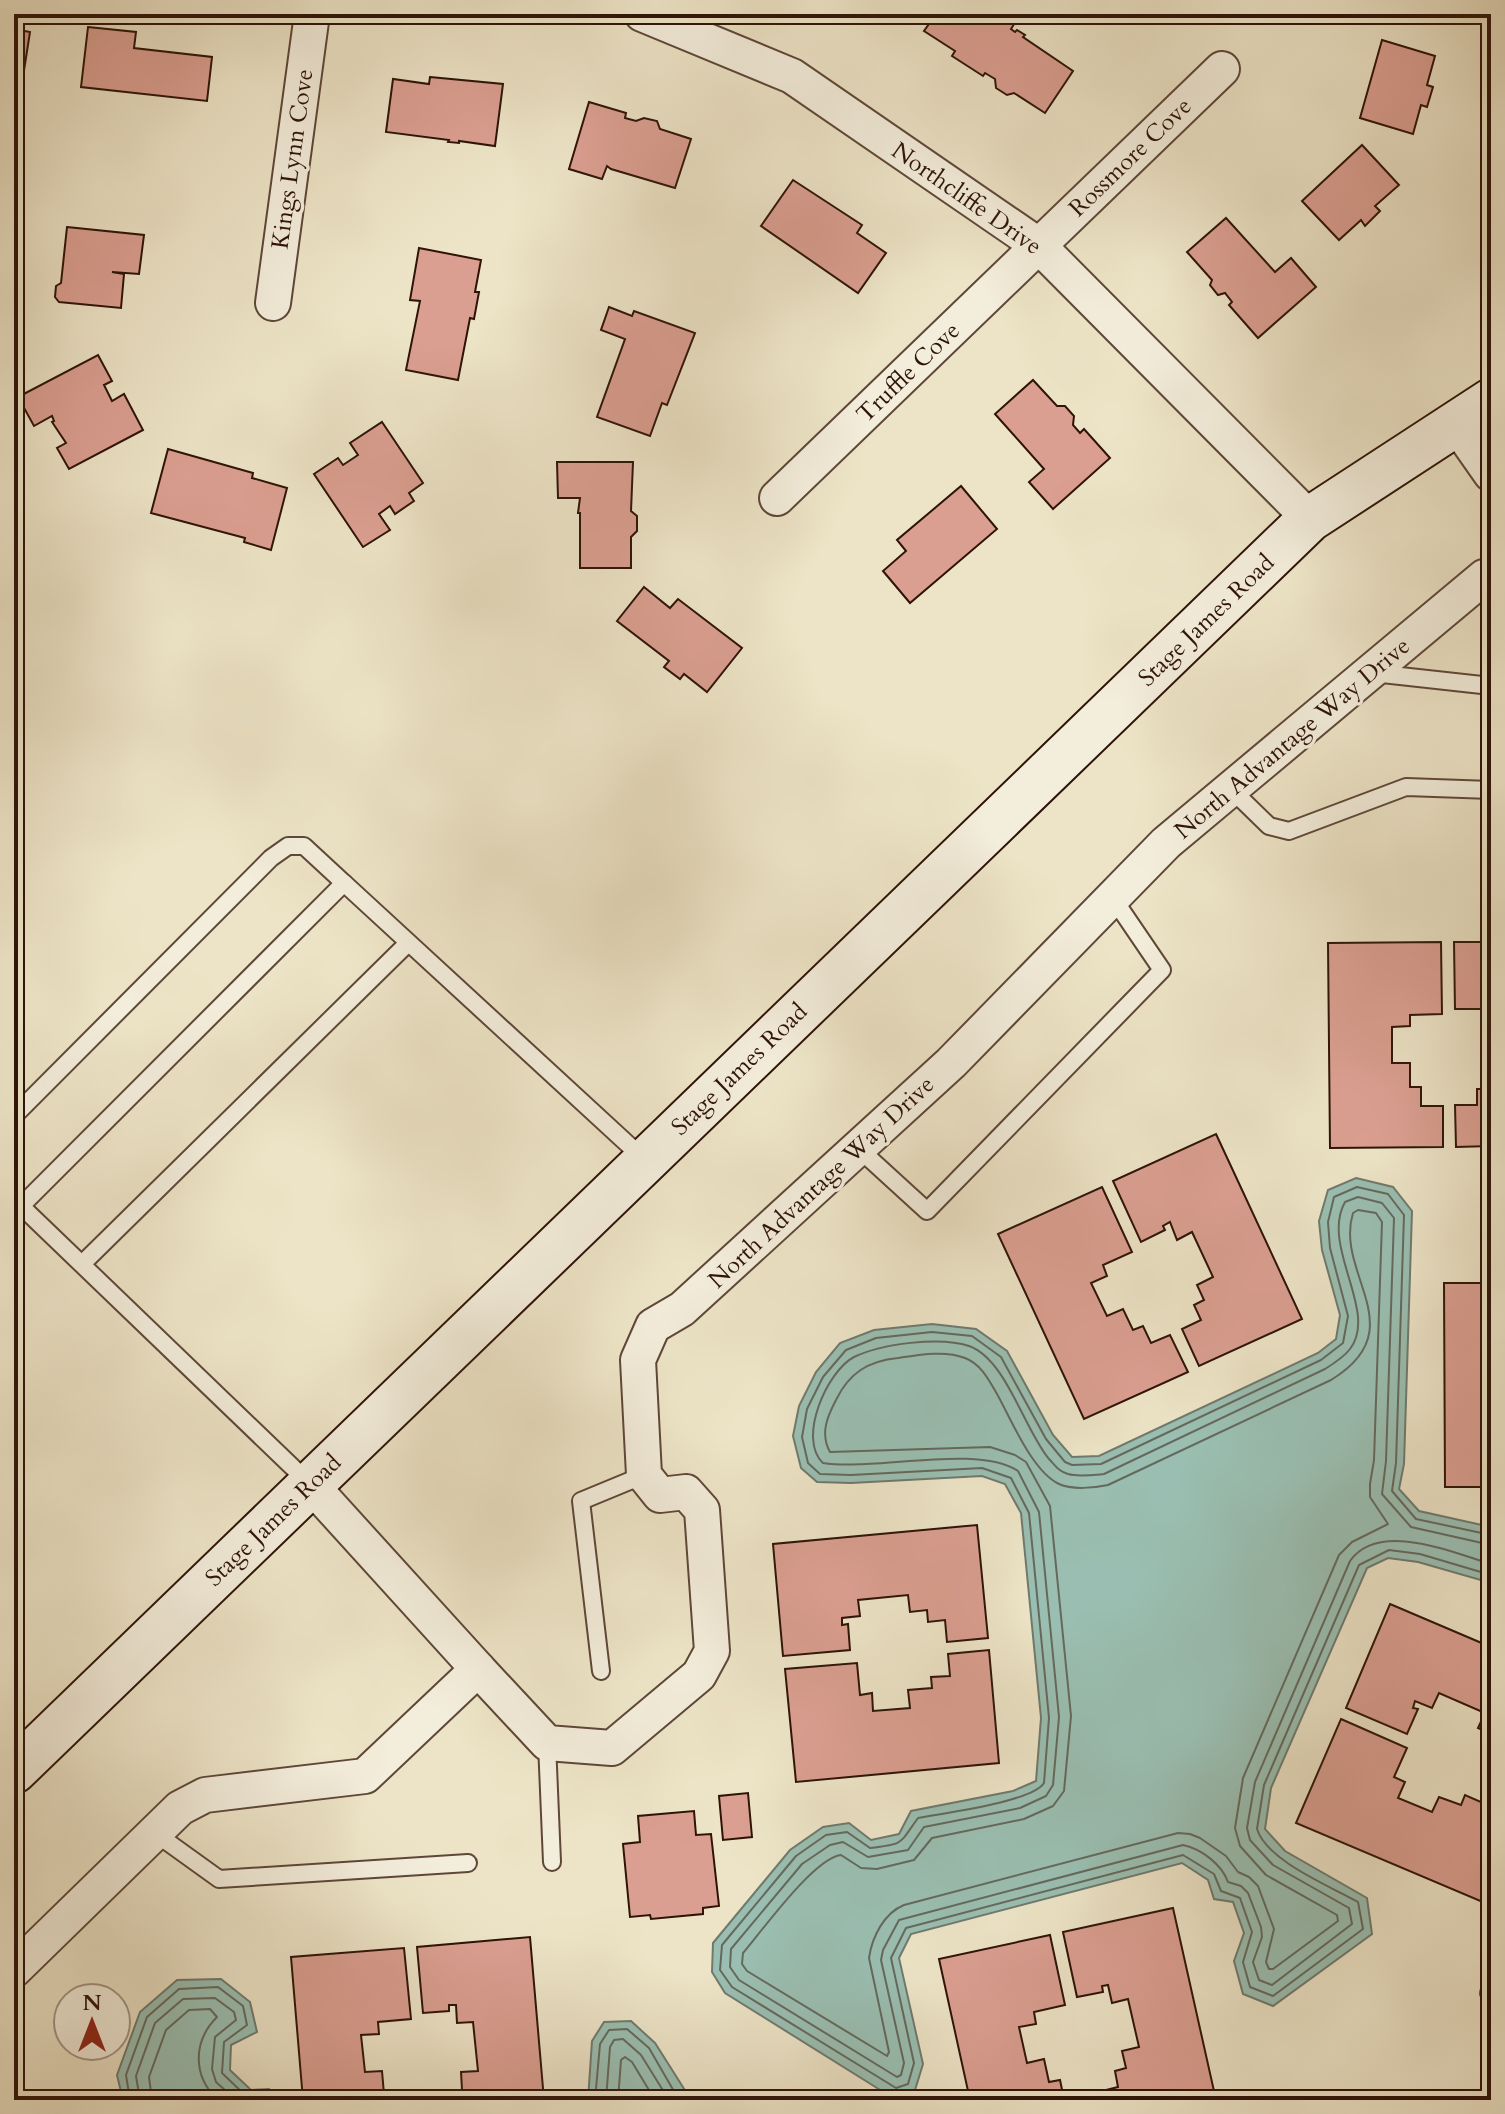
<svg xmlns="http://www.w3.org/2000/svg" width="1505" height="2114" viewBox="0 0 1505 2114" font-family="Cardo,serif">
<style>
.water{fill:#9abfb2;stroke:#6f7a6e;stroke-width:2}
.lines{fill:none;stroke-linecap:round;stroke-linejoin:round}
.shore{stroke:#64695d;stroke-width:2}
.building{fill:#db9f91;stroke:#2e1308;stroke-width:2}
.lane-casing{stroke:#5e4738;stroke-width:20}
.street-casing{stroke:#5e4738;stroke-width:38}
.secondary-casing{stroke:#2e1308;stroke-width:48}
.lane{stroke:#f3eddb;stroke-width:16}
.street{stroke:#f3eddb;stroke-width:34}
.secondary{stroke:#f3eddb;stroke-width:44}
.labels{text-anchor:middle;stroke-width:7;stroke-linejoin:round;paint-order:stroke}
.street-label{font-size:24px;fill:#2e1308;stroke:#f3eddb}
</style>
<rect width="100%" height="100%" fill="#ede4c7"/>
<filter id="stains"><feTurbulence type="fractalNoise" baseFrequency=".0025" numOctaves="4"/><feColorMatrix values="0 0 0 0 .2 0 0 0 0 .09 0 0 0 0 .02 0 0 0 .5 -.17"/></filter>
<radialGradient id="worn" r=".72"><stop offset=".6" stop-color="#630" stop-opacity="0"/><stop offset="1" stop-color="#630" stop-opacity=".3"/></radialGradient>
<g class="water">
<polygon points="1356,1178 1393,1187 1412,1211 1404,1464 1399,1489 1419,1511 1491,1527 1491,1583 1418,1562 1388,1558 1367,1568 1271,1788 1265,1829 1285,1851 1367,1898 1372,1934 1273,2006 1243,1994 1234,1961 1244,1933 1233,1902 1214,1899 1208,1880 1182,1863 911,1934 899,1958 923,2064 915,2090 893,2098 725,1993 712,1972 713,1943 790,1850 823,1827 849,1823 871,1840 899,1834 911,1811 1013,1791 1036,1781 1041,1718 1021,1513 1005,1484 982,1476 851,1483 817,1482 801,1468 793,1436 799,1406 816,1372 840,1343 874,1330 932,1324 976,1329 1007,1351 1053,1435 1072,1457 1099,1456 1318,1353 1336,1339 1340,1315 1322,1250 1319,1221 1328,1190"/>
<polygon points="221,1979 250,2002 257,2032 231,2045 230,2070 251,2090 269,2089 270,2100 123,2100 117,2075 140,2012 177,1980"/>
<polygon points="631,2021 655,2043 688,2095 686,2100 588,2100 592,2041 604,2022"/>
</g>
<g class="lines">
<g class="shore">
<path d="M1358,1210l18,3 6,9 -8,238 -4,24v13l18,27 -36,18 -13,13 -96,223 -8,50 5,18 26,29 71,40 1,6 -65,48h-4l-3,-7 8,-33 -16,-43 -9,-9 -11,-5 -12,-16 -26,-18 -10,-4 -12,-1 -274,72c-20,8 -32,32 -35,53l20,94 -2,4 -140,-85 -5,-7 1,-11c19,-22 71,-95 98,-98l20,13 16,1 37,-9 18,-22 92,-19 29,-13 11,-15 7,-75 -21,-210 -24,-44 -11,-7 -25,-8 -160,5c-10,-18 -3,-35 6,-52 13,-27 32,-39 62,-42 20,-3 47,-8 67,0 16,6 24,22 32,36 14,25 35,77 62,90 13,6 35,4 49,1l223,-105c84,-51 3,-106 22,-167z"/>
<path d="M1491,1535l-75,-16 -24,-28 4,-28 8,-248 -16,-21 -31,-7 -23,10 -6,25 2,26 18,68 -5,27 -22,17 -220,104 -29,1 -7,-3 -19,-23 -45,-82 -29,-21 -40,-4 -56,6 -30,12 -23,27 -16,32 -5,28 6,26 12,11 31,1 131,-7 29,10 18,35 20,205 -5,65c-12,19 -101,30 -126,35 -19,26 -13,26 -48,30l-23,-16 -21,3 -30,21 -74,89 -2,25 12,17 164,101 12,-4 6,-21 -23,-105 15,-30 277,-73 31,19 7,17 19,7 12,34 -9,30 7,25 23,9 90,-67 -5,-27c-28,-16 -91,-41 -101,-73l7,-44 95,-220 30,-15 31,4 71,21"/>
<path d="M1491,1545l-80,-18 -29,-33 4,-33 8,-243 -12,-15 -24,-6 -13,5c-25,44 34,110 5,147 -6,8 -17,15 -25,20l-221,105c-11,1 -26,3 -36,0 -9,-2 -13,-9 -19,-15 -25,-30 -43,-100 -80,-113 -29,-10 -88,-2 -115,11 -27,14 -57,82 -31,106 53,8 154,-19 195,8l21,41 20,205 -6,68 -7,11 -26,12 -96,19 -16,23 -40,7 -25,-15 -13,3 -28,19 -71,85 -1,18 9,13 158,97 4,-2 3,-12 -23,-103 2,-10 16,-30 284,-75c19,4 39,20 45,37l13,4 7,7 13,34 1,10 -9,25 6,18 13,5 80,-61 -3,-16 -76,-43 -23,-25 -3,-12 8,-46 95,-221c29,-41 103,-8 141,3"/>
<polyline points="130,2100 126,2075 147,2017 179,1989 218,1987 243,2006 247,2025 224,2042 222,2073 246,2096 262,2100"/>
<polyline points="140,2100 136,2076 155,2023 183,1999 215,1998 234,2012 236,2020 215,2037 212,2069 216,2082 236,2100"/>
<path d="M152,2100l-3,-23 17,-47 23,-20 21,-1 7,8c-24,24 -25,59 1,83"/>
<polyline points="595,2100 600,2044 609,2030 627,2029 649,2048 679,2100"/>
<polyline points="606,2100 610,2047 614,2040 623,2039 641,2055 669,2100"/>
<polyline points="618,2100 621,2060 625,2057 632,2062 655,2100"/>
</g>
</g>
<g class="building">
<polygon points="936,14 1012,14 1018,18 1011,29 1015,32 1017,30 1025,35 1023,37 1073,71 1045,113 1014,93 1007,95 996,88 995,79 985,73 983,76 952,56 955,51 924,31"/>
<polygon points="88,27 136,32 134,48 212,57 207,101 81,87"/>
<polygon points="14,29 30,32 23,77 14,76"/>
<polygon points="1382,40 1435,56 1427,85 1433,87 1427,107 1421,105 1413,134 1360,118"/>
<polygon points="430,77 503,84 495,146 459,141 459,143 448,142 449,140 386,132 393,79 429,84"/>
<polygon points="589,102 626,113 625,118 636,121 644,118 657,121 660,129 691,139 675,188 611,169 607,166 602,179 569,169"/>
<polygon points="1362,145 1399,185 1375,206 1380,211 1365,226 1361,220 1339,240 1302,201"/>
<polygon points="793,180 862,225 857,233 886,253 858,293 761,226"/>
<polygon points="1226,218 1275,272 1291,258 1316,287 1258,338 1229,305 1232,302 1225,293 1218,295 1210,285 1212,280 1187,252"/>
<polygon points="67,227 144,235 139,274 112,272 124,274 121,308 59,302 55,297 56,286 61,283"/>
<polygon points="419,248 481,260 475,292 479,292 474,319 470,318 458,380 406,370 420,301 410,300"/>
<polygon points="609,307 632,316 634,311 695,333 667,405 662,403 650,436 597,417 625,339 601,330"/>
<polygon points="98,355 112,381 104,385 112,401 124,394 143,430 69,469 57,448 66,443 52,422 54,421 52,416 34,426 18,397"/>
<polygon points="1033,380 1057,406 1065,406 1074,416 1073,425 1080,433 1084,429 1110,458 1053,509 1029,482 1044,469 995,414"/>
<polygon points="382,422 423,483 409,493 414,501 395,514 390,506 379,514 390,530 363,547 314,474 338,458 343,465 358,455 350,443"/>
<polygon points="168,449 253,473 252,478 287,488 271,550 244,542 245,538 151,513"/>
<polygon points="557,462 633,462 631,511 637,516 637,531 631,537 631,568 580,568 580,513 578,513 580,498 558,498"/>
<polygon points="961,486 997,529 910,603 883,571 906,551 897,540"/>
<polygon points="644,587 670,608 678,599 742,648 707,692 684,674 680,679 664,667 669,661 617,621"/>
<polygon points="1441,942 1442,1014 1410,1015 1410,1026 1392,1027 1392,1063 1410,1063 1410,1087 1421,1087 1421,1106 1443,1106 1443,1147 1330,1148 1328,943"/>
<polygon points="1454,942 1491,942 1491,1022 1489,1022 1488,1003 1481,1003 1481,1009 1455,1009"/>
<polygon points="1488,1071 1491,1071 1491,1146 1456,1147 1455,1105 1477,1105 1477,1089 1488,1089"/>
<polygon points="1216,1134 1302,1319 1199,1366 1182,1329 1201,1320 1194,1305 1204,1300 1197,1285 1213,1277 1192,1232 1177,1240 1170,1222 1163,1226 1165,1230 1141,1242 1113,1181"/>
<polygon points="1102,1187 1132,1252 1103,1265 1107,1276 1091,1283 1107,1316 1123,1309 1133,1330 1143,1326 1151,1343 1170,1335 1188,1372 1084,1419 998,1234"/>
<polygon points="1444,1283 1491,1283 1491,1487 1445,1487"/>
<polygon points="977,1525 988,1638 947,1642 945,1620 928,1622 927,1610 910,1612 908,1595 858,1600 860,1616 842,1618 842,1625 848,1624 850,1650 783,1656 773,1544"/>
<polygon points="1390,1604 1491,1647 1491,1734 1478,1728 1485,1713 1439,1693 1432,1708 1415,1701 1413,1708 1418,1709 1407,1734 1346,1708"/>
<polygon points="989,1650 999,1763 796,1782 785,1669 857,1663 860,1695 872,1693 873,1711 910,1708 908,1690 932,1688 931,1677 950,1676 948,1654"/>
<polygon points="1341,1719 1407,1748 1394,1777 1405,1782 1398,1798 1432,1812 1439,1797 1461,1805 1465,1795 1483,1803 1491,1784 1491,1889 1485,1903 1296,1823"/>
<polygon points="748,1793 752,1837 723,1840 719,1796"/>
<polygon points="694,1811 696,1835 711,1834 719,1906 703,1908 703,1914 651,1919 650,1915 630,1917 623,1844 640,1842 638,1816"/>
<polygon points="1173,1908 1216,2100 1099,2100 1098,2092 1118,2087 1115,2071 1126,2068 1122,2051 1139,2047 1128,1999 1112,2003 1108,1985 1102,1986 1103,1992 1077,1997 1063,1932"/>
<polygon points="1050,1935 1065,2005 1034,2012 1036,2024 1019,2027 1027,2063 1044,2059 1049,2082 1060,2080 1064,2099 1085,2094 1087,2100 970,2100 939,1959"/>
<polygon points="530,1937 544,2100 451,2100 451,2090 462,2090 461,2072 478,2071 473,2022 457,2023 456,2005 449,2005 449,2011 423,2013 417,1947"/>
<polygon points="404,1948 411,2019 378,2022 379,2034 361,2035 365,2072 382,2071 384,2094 395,2093 395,2100 303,2100 291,1957"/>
</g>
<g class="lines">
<g class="lane-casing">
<g id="lane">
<polyline points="1373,673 1491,686"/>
<polyline points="1231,789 1269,826 1289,831 1406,787 1491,790"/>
<polyline points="14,1116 271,858 288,846 304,846 344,883"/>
<polyline points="858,1148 927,1211 1162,970 1113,898"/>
<polyline points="82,1264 408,943"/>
<polyline points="309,1483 21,1206 344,883 645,1160"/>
<polyline points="601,1671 581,1501 644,1475"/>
<polyline points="547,1743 552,1862"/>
<polyline points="155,1833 219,1879 468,1863"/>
<polyline points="1491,1992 1489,1993 1491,1997"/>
<polyline points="1344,2100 1348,2100"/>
</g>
</g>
<g class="street-casing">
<g id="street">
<polyline points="642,14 792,76 1038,245 1310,519"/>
<polyline points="273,303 312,14"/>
<polyline points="1456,424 1491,474"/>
<polyline points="777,498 1222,69"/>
<polyline points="310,1484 478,1669"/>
<polyline points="14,1970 180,1808 205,1795 365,1776 478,1669 547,1743 612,1748 699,1675 712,1651 702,1510 686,1492 660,1495 644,1475 638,1360 653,1326 682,1309 951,1063 1166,843 1484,577"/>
</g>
</g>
<g class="secondary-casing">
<polyline id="secondary" points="14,1771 1310,519 1491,401"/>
</g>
<use href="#lane" class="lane"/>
<use href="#street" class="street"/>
<use href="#secondary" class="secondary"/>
</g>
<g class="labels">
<g class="street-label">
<text transform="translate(1130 157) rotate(-44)" y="8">Rossmore Cove</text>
<text transform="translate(292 159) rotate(-82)" y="8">Kings Lynn Cove</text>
<text transform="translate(967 198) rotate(35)" y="8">Northcliffe Drive</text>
<text transform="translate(908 372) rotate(-44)" y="8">Truffle Cove</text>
<text transform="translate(1206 620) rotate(-44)" y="8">Stage James Road</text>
<text transform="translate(1292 738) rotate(-40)" y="8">North Advantage Way Drive</text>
<text transform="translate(739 1069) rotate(-44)" y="8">Stage James Road</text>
<text transform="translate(821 1182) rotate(-43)" y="8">North Advantage Way Drive</text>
<text transform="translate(273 1520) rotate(-44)" y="8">Stage James Road</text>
</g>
</g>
<rect width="1505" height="2114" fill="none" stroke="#ede4c7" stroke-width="48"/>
<rect x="16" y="16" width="1473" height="2082" fill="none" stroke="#2e1308" stroke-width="4"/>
<rect x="24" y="24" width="1457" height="2066" fill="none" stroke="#2e1308" stroke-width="2"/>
<g transform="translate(92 2022)"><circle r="38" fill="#f3eddb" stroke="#a49687" stroke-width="2"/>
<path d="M0-6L14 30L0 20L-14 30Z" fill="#8f2418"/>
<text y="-12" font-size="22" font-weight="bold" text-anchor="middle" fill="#2e1308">N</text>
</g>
<rect width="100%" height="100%" filter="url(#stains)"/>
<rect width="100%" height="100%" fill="url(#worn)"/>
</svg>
